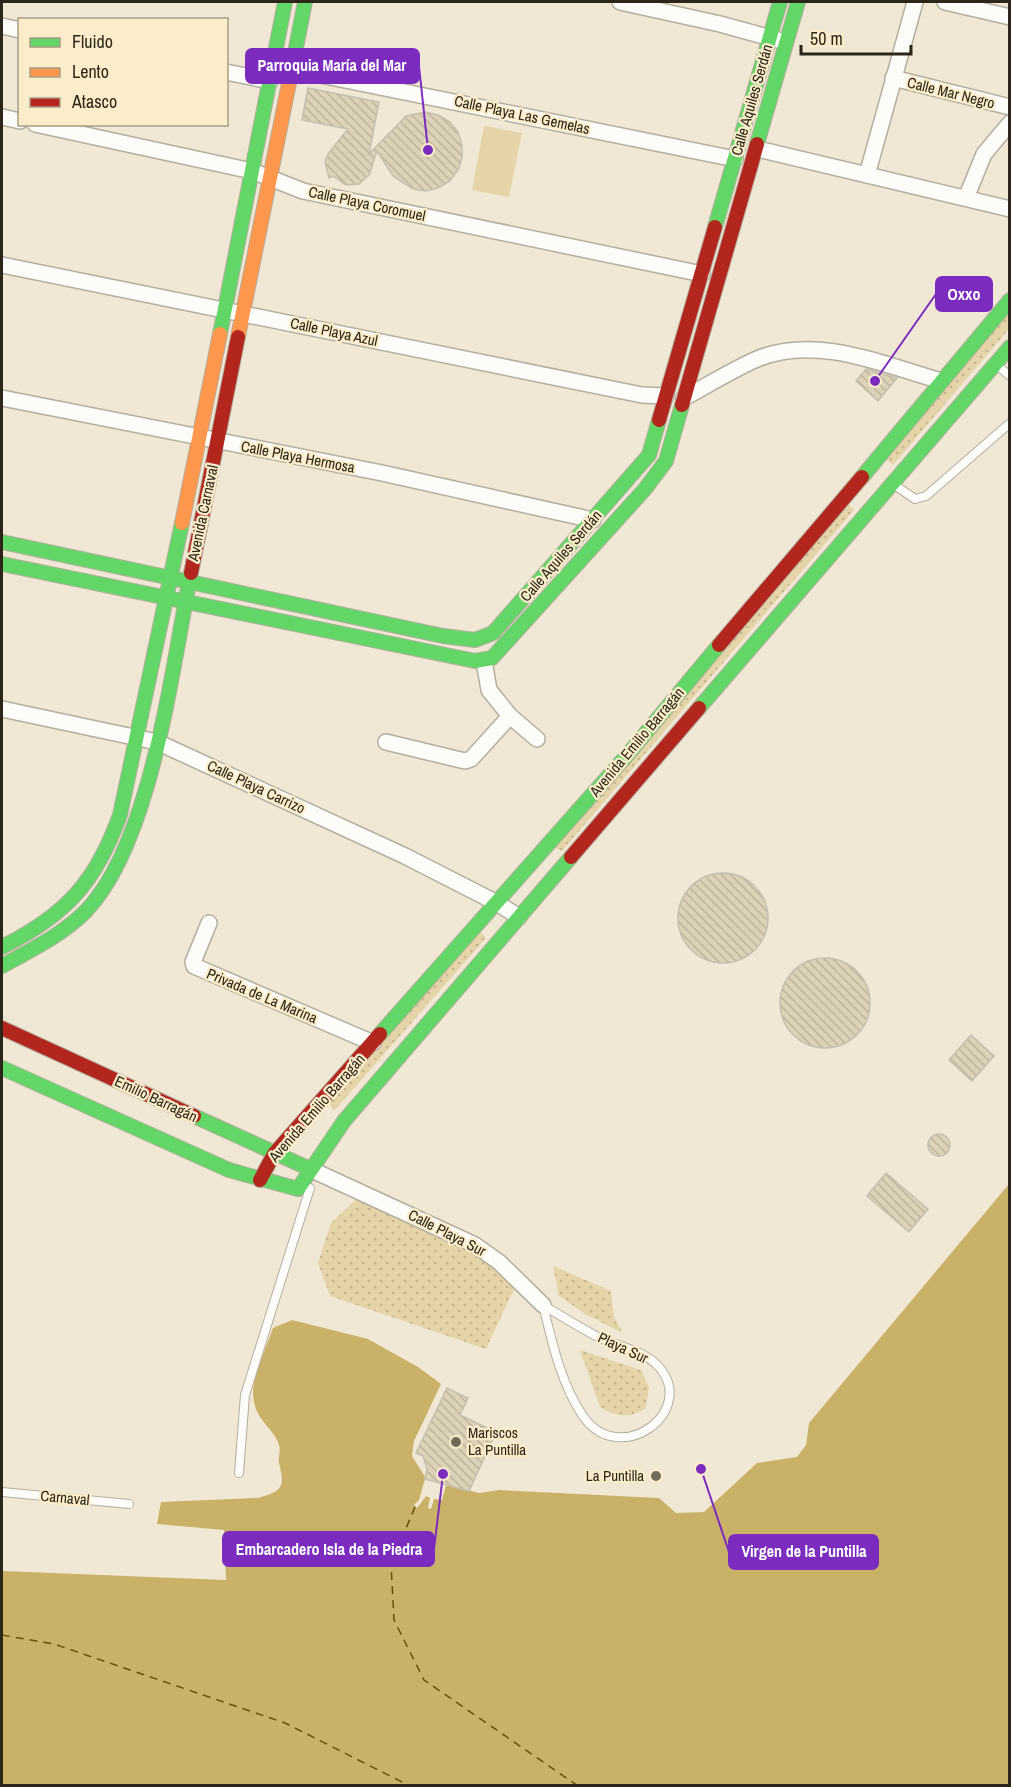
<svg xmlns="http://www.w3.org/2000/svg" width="1011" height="1787" viewBox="0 0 1011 1787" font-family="'Archivo Narrow',sans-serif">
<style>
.green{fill:#e5d4a7}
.park{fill:url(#park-dots)}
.water{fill:#cab168}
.pier{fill:#f0e8d5}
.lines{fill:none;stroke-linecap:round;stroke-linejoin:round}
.ferry{stroke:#685104;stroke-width:1.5;stroke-dasharray:8 6;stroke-linecap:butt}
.building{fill:url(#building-back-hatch);stroke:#c5bfb0;stroke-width:1.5}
.lane-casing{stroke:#b4ae9f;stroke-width:10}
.street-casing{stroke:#b4ae9f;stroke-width:18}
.fast-casing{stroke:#b4ae9f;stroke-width:16}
.slow-casing{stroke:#b4ae9f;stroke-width:16}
.jam-casing{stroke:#b4ae9f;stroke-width:16}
.lane{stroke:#fdfcf9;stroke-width:8}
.street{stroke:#fdfcf9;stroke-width:15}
.fast{stroke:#63d668;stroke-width:14}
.slow{stroke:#ff974d;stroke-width:14}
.jam{stroke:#b3261e;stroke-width:14}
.poi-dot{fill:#706a5a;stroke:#fbedca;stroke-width:2}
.labels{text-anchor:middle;stroke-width:4.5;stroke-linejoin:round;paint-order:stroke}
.street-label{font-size:15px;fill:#2b2618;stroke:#fbedca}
.poi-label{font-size:15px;fill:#2b2618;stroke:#fbedca;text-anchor:start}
.leader{fill:none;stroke:#7b2cbf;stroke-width:2}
.callout-dot{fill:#7b2cbf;stroke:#fbedca;stroke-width:2}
.callout{fill:#7b2cbf;stroke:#7b2cbf;stroke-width:2}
.callout-label{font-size:16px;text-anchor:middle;font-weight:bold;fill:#fff}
</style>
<defs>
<pattern id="park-dots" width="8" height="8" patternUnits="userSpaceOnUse" patternTransform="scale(1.5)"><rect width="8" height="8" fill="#e5d4a7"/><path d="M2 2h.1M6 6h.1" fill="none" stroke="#c5b68f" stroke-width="1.8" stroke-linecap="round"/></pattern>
<pattern id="building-back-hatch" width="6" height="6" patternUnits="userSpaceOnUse" patternTransform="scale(1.5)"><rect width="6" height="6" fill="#dcd2b7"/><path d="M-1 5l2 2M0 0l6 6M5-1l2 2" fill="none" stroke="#bdb49d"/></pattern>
</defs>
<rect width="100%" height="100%" fill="#f0e8d5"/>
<polygon class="green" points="484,126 522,133 509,197 472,190"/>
<g class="park">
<polygon points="1009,313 1009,329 893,465 886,459"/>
<polygon points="846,502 854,510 562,851 555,848"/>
<polygon points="479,931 486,938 334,1111 329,1104"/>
<polygon points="360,1196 479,1252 514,1289 486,1349 330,1296 318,1263 331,1223"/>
<polygon points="553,1266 611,1291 614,1317 623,1333 587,1315 559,1296"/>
<path d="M580,1350l61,20 8,17 -3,21c-17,11 -30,9 -46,-1z"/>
</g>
<path class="water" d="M1009,1184v601l-1007,1v-215l224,9 -2,-50 -67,-6 4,-22 97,-4c25,-7 27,-11 21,-35 -1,-6 2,-13 0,-18 -6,-19 -26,-24 -26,-54 1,-17 14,-46 20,-63l19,-8 76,19 50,28 23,17 -27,57 -2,15 15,24 52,13 20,-3 160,8 17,15 28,-1 53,-49 40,-6 9,-12 3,-22z"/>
<polygon class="pier" points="425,1479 446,1485 442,1500 434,1499 431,1509 428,1508 430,1498 426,1496 417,1508 414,1505 419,1500"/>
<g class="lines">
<g class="ferry">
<polyline points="415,1507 391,1564 394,1620 424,1680 578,1786"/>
<polyline points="2,1635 54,1644 285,1723 410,1786"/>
</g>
</g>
<g class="building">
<polygon points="308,88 379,102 369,154 406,116 425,112 438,115 450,122 458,132 462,145 462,158 458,170 450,181 438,188 426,191 413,189 393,176 377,151 369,175 359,184 346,185 333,176 329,178 325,162 328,154 348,129 302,120"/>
<polygon points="866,369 897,378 878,401 856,381"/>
<circle cx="723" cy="918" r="45"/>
<circle cx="825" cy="1003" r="45"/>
<polygon points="971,1035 994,1056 972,1081 949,1060"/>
<circle cx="939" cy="1145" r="11"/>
<polygon points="886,1173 928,1209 909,1232 867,1196"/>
<polygon points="447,1388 468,1398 460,1415 496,1432 469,1491 425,1479 427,1469 423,1456 416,1453"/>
</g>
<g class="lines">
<g class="lane-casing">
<g id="lane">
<polyline points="999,367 1010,376"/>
<polyline points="896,486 915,499 926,496 1010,423"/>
<path d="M543,1305c18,11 36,22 55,32 20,10 46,13 61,30 39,45 -40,102 -76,49 -22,-32 -31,-74 -40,-111z"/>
<polyline points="239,1473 245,1395 310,1188"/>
<polyline points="2,1492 129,1504"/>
</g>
</g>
<g class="street-casing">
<g id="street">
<polyline points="620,2 720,24 778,40"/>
<polyline points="945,2 1010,17"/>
<polyline points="2,26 20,30"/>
<polyline points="281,67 735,159"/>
<polyline points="226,72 270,81"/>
<polyline points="893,78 1010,107"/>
<polyline points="2,117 20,121"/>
<polyline points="35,124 252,171 303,191 702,274"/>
<polyline points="758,149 1010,209"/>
<polyline points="867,175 915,2"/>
<polyline points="966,198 984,154 1010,123"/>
<polyline points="2,265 642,395 666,396"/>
<polyline points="2,398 382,473 593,520"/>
<path d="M684,398c24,-13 48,-28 73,-39 59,-25 127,6 184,22"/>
<polyline points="484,661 489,690 510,716 537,739"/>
<polyline points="2,709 157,742 405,856 497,903 519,917"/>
<polyline points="386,742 465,761 471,759 510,716"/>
<polyline points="209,923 193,962 194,966 373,1043"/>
<polyline points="310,1169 475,1245 499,1262 543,1305"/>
</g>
</g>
<g class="fast-casing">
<g id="fast">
<polyline points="290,78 305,2"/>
<polyline points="757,144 798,2"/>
<polyline points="715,227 780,2"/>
<polyline points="220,334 285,2"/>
<polyline points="862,477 1010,300"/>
<polyline points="2,542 443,636 475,640 493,633 649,455 659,420"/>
<polyline points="2,564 475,661 492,658 645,489 666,461 682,405"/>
<polyline points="699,708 1010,347"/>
<path d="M2,947c64,-32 94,-65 118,-132l62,-292"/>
<path d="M2,966c29,-16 60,-31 84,-55 66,-69 86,-244 105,-338"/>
<polyline points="380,1034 629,753 719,645"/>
<polyline points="2,1068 229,1170 298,1189 344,1121 571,857"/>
<polyline points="194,1116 310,1169"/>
</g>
</g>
<g class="slow-casing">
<g id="slow">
<polyline points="238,337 290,78"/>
<polyline points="182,523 220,334"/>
</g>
</g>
<g class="jam-casing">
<g id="jam">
<polyline points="682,405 757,144"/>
<polyline points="659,420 715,227"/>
<polyline points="191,573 238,337"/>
<polyline points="719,645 862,477"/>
<polyline points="571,857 699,708"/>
<polyline points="2,1028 194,1116"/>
<polyline points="260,1180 274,1154 380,1034"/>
</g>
</g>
<use href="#lane" class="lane"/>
<use href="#street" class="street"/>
<use href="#fast" class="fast"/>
<use href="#slow" class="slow"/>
<use href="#jam" class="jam"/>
</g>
<g class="poi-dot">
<circle cx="456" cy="1442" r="6"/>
<circle cx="656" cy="1476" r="6"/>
</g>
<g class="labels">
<g class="street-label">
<text transform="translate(951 93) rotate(14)" y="5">Calle Mar Negro</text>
<text transform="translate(752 100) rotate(-74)" y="5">Calle Aquiles Serdán</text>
<text transform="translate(522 115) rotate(12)" y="5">Calle Playa Las Gemelas</text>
<text transform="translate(367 204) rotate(12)" y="5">Calle Playa Coromuel</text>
<text transform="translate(334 332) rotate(12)" y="5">Calle Playa Azul</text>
<text transform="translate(298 457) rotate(11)" y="5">Calle Playa Hermosa</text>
<text transform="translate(203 513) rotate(-78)" y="5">Avenida Carnaval</text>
<text transform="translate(561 556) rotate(-49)" y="5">Calle Aquiles Serdán</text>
<text transform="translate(637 742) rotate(-50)" y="5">Avenida Emilio Barragán</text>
<text transform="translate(256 787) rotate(25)" y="5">Calle Playa Carrizo</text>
<text transform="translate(262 996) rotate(23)" y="5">Privada de La Marina</text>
<text transform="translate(156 1099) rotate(25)" y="5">Emilio Barragán</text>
<text transform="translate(317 1108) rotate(-49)" y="5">Avenida Emilio Barragán</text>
<text transform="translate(447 1233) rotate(27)" y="5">Calle Playa Sur</text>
<text transform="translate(623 1348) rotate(25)" y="5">Playa Sur</text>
<text transform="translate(65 1498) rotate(5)" y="5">Carnaval</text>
</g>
<g class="poi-label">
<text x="468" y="1438">Mariscos<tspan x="468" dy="17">La Puntilla</tspan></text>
<text x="644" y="1481" text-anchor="end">La Puntilla</text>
</g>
</g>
<path class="leader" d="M428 150L419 66M875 381L936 294M443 1474L434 1549M701 1469L729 1552"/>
<g class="callout-dot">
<circle cx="428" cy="150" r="6"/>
<circle cx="875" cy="381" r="6"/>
<circle cx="443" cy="1474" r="6"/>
<circle cx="701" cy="1469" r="6"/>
</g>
<g class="callout">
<rect x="246" y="49" width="173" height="34" rx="6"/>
<rect x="936" y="277" width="56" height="34" rx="6"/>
<rect x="223" y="1532" width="211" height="34" rx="6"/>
<rect x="729" y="1535" width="149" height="34" rx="6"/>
</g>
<g class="callout-label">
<text x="332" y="71">Parroquia María del Mar</text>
<text x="964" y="300">Oxxo</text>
<text x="329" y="1555">Embarcadero Isla de la Piedra</text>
<text x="804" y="1557">Virgen de la Puntilla</text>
</g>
<rect width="1011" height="1787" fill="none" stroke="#2b2618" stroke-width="6"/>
<rect x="18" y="18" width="210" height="108" fill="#fbedca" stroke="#a89d83" stroke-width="1.5"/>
<rect x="30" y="38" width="30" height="9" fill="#63d668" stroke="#a89d83" stroke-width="1.5"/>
<text x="72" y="48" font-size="18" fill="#2b2618">Fluido</text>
<rect x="30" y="68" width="30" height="9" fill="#ff974d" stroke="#a89d83" stroke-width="1.5"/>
<text x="72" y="78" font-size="18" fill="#2b2618">Lento</text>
<rect x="30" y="98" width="30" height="9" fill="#b3261e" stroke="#a89d83" stroke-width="1.5"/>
<text x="72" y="108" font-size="18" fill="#2b2618">Atasco</text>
<path d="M801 45v9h110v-9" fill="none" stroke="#2b2618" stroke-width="3"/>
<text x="810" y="45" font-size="18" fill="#2b2618" stroke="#fbedca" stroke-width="4.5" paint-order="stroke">50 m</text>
</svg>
